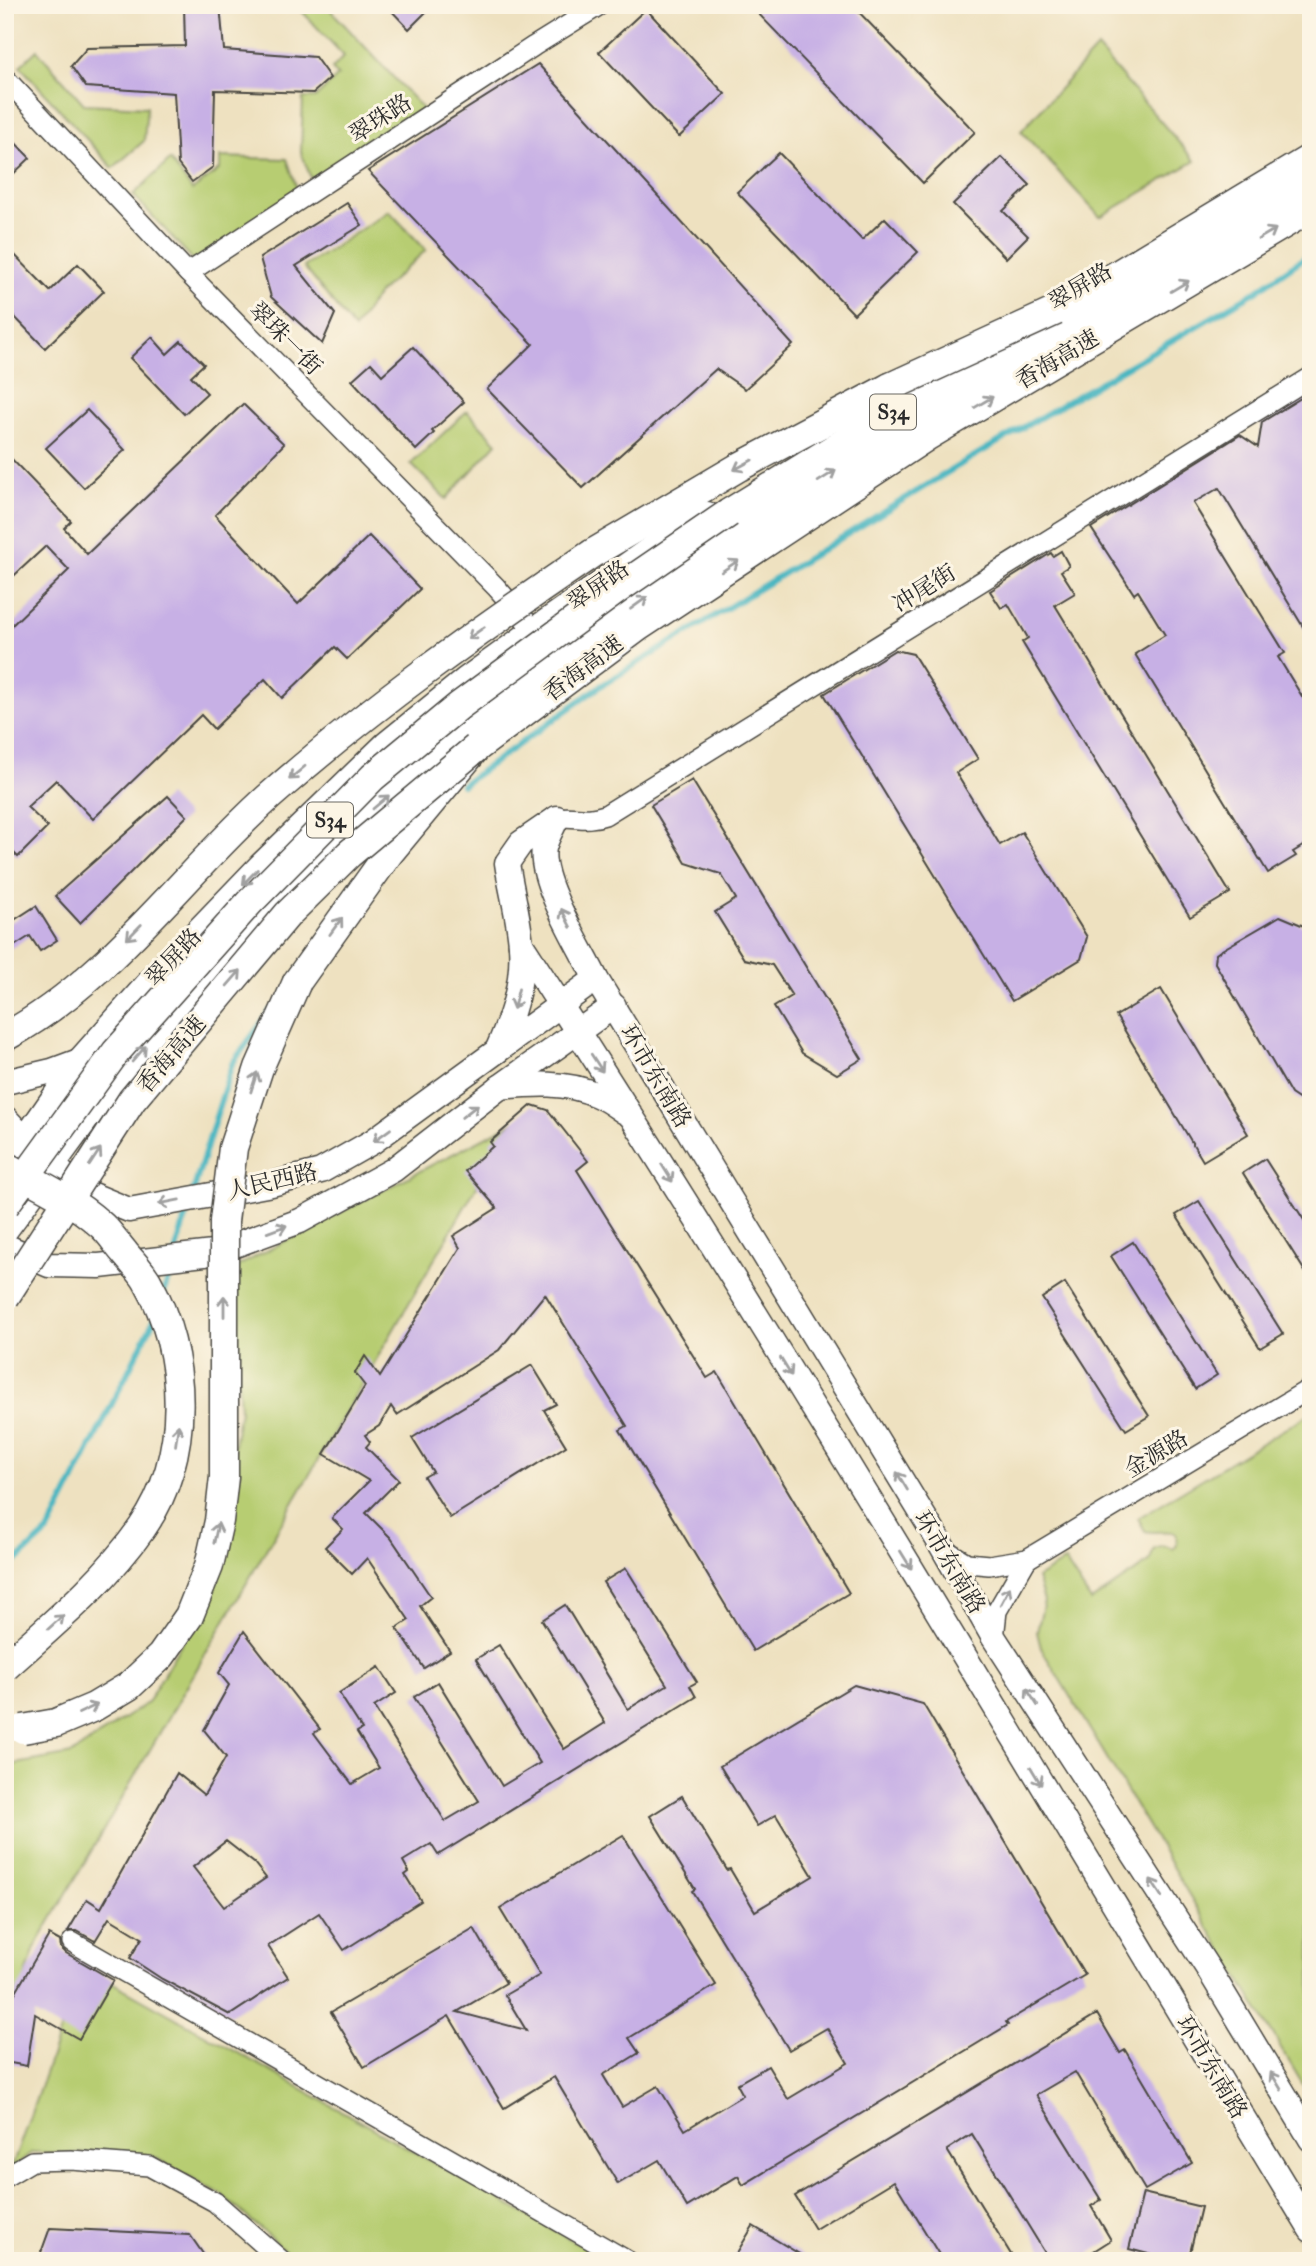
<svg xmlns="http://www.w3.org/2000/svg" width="1316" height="2266" viewBox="0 0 1316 2266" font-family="'IM FELL Double Pica','Noto Serif SC',serif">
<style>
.green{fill:#b7cd72;stroke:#717c4e;stroke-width:2}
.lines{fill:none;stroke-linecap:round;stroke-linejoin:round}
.stream{stroke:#48b6c1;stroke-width:6}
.building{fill:#c7b0e5;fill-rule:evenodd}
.minor-casing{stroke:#484641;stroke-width:22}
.major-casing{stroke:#484641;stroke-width:27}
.highway-casing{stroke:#484641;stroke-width:31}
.minor{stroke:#fff;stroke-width:19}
.major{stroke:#fff;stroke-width:24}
.highway{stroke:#fff;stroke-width:28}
.highway-bridge-casing{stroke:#484641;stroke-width:31;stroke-linecap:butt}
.highway-bridge{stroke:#fff;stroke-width:28}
.oneway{stroke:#a0a0a0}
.labels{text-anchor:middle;stroke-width:6;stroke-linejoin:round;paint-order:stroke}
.shield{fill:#fcf5e5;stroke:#6a6863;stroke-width:2}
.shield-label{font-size:21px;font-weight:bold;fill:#2b2b2b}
.street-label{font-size:23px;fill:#2b2b2b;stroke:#fcf5e5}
</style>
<rect width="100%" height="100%" fill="#fcf5e5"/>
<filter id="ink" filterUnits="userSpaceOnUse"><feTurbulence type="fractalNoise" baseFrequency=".0143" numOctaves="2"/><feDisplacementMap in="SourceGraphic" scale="14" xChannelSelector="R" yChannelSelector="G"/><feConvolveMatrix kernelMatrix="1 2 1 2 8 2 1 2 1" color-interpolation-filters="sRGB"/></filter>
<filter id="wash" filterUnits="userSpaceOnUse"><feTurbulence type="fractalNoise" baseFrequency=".00686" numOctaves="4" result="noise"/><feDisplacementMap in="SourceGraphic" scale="28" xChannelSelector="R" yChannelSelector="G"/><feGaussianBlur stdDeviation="1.57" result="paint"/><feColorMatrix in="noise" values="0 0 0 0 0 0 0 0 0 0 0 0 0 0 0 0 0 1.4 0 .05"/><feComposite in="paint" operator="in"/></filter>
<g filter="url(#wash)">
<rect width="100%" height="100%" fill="#eee1c0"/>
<g class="green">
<polygon points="296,5 326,5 425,111 313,184 301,152 303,98 315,98 338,76 332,69 344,56"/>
<polygon points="1097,48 1195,161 1100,217 1021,131"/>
<polygon points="37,50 84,104 147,107 144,141 113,168 20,66"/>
<polygon points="220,157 287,159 299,194 195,262 133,195 170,160 192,190 220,169"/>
<polygon points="389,211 426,250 378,294 354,329 304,267"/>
<polygon points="467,411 497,443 446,499 411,464"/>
<polygon points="514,1122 35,1948 5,2037 5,1766 72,1754 147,1703 208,1597 240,1410 232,1269"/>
<path d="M1311,1413v685l-270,-450 -4,-16 7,-31 -7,-23 28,-17 26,40 58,-39 5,-13 11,-3 8,3 4,-4 -1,-12c-11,-4 -20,1 -31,-2l-7,-13z"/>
<polygon points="83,1966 609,2261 297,2261 221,2194 152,2156 32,2152 11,2170"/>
</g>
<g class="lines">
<g class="stream">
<polyline points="462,785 599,687 971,458 1255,292 1311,253"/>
<polyline points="193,1192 232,1064 270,1011"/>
<polyline points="175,1253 189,1206"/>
<polyline points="164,1293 172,1263"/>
<polyline points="5,1571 48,1532 154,1320"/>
</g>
</g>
<g id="blocks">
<g class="building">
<polygon points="184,5 220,5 224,50 315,57 330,78 313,93 215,90 213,167 192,182 178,164 174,93 86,87 71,66 87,48 185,46"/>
<polygon points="386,5 433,5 409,29"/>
<polygon points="750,5 852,5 975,132 923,183"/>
<polygon points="646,9 725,94 679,137 599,52"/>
<polygon points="538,64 793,345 745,389 716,369 583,488 487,389 533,344 368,171"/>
<polygon points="5,132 30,158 5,182"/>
<polygon points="779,153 862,240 885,218 918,252 854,314 737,192"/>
<polygon points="1002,157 1030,185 1003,211 1028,236 1006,258 953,204"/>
<polygon points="347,203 362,225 296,266 335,314 322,344 271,297 260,258"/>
<polygon points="5,245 50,291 78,264 104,291 45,348 5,307"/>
<polygon points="152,337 167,354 181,341 204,364 191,376 207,393 184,414 130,358"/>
<polygon points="413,347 464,402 432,431 434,433 416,450 352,380 371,363 382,375"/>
<polygon points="1301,398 1311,399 1311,640 1219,488 1193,503 1285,653 1278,657 1311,711 1311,841 1293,852 1296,856 1268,873 1135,654 1165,635 1138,591 1134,594 1091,528 1240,435 1258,447 1262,422"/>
<polygon points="243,404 284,444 215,515 298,604 369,536 420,589 347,659 335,647 282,698 265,679 214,729 201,715 93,819 56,780 27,807 48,827 18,857 14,853 5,859 5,632 69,570 46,546 5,584 5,452 71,521 64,528 87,554"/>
<polygon points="87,410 125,450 84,488 46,448"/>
<polygon points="1061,551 1069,566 1061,571 1075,593 1055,605 1230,893 1190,917 1022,642 1028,638 1008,604 1001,608 990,591 1051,553 1053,556"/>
<polygon points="895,650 913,654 978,759 956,773 1000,845 1022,832 1087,937 1081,959 1012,1001 824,694"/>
<polygon points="692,780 862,1059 837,1074 802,1053 774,1007 792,996 772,965 744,959 715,912 736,899 721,874 686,863 651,805"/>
<polygon points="168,796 187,816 80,923 55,896"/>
<polygon points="36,906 57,940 40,951 30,936 5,952 5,926"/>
<polygon points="1280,916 1311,929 1311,1100 1300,1100 1291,1094 1215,963 1216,954 1220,951"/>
<polygon points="1161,989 1248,1134 1203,1161 1116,1016"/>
<polygon points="532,1105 548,1110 588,1161 577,1170 707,1378 717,1372 849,1593 753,1651 620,1430 627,1426 545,1294 499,1350 397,1415 391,1406 379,1426 365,1435 370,1442 366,1447 399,1480 366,1513 391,1538 431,1597 420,1606 450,1651 424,1668 397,1628 409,1620 367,1558 352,1574 325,1547 343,1529 332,1518 369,1481 324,1454 365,1386 355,1373 365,1356 380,1377 460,1248 453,1236 497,1208 465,1171 493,1146 490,1142"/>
<polygon points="1265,1159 1311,1231 1311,1281 1243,1173"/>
<polygon points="1199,1201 1283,1334 1260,1348 1176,1215"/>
<polygon points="1133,1242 1217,1375 1195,1389 1111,1256"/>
<polygon points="1065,1283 1149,1416 1126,1430 1042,1298"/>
<polygon points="532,1365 556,1404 544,1410 566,1446 450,1518 424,1477 433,1472 412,1438"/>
<path d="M626,1568l71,114 -7,4 6,11 -258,158 -7,-11 -28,17 6,11 -4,3 16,26 -77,49 -25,-37 -51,33 20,31 -58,38 -68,-36 -32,-21 12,-20 -33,-20 -14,23 -18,-10h-9l19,-32 14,9 76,-135 27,22 22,-38 -22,-27 25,-45 -10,-12 25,-42 76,98 -6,4 38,51 27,-16 -22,-36 5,-3 -23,-36 40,-26 17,26 -22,14 71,114 34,-20 -65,-104 24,-15 64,104 38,-23 -64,-104 23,-14 65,104 41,-26 -63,-103 23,-15 63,104 39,-24 -64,-103zM226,1841l28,22 12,15 -42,29 -31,-40z"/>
<polygon points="854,1685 923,1704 1085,1975 1006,2022 1008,2025 743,2185 738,2176 687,2207 659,2160 618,2184 554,2077 504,2108 449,2016 364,2067 331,2012 474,1928 506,1983 457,2012 526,2030 505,1995 540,1975 500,1909 623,1835 716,1985 629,2038 639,2053 603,2075 622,2107 658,2086 685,2130 743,2095 737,2084 768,2066 788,2099 848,2063 827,2028 789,2050 692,1891 695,1889 650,1816 682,1796 727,1870 730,1869 755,1911 813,1876 776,1815 757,1826 720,1766"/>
<polygon points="49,1935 60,1941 61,1948 66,1953 113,1980 79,2039 35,2014 27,2066 5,2062 5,2023 8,2005"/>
<polygon points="1097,2014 1120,2053 1125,2050 1192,2163 1145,2190 1075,2072 1036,2095 1101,2200 1091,2206 1111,2240 1078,2261 1050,2261 972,2134 947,2150 1015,2261 943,2261 894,2181 815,2229 795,2196"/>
<polygon points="1143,2193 1201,2207 1188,2261 1175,2261 1129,2249"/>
<polygon points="753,2226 811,2261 732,2261"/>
<polygon points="50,2228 190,2235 208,2261 38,2261"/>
</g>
</g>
</g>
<g filter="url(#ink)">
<use href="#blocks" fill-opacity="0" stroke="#484641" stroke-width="2"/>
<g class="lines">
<g class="minor-casing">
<g id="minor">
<polyline points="5,78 188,273 496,587 534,630"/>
<polyline points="188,273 534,46 600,5"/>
<path d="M557,818c19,-3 27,4 48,-3l706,-438"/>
<polyline points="944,1549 967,1563 989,1565 1027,1559 1311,1388"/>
<polyline points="994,1638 997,1611 1027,1559"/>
<polyline points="72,1942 628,2261"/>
<polyline points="5,2177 32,2161 71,2160 149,2166 215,2202 282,2261"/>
</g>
</g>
<g class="major-casing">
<g id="major">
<path d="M557,818c-4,9 -11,20 -13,30 -6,32 37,100 52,131l347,569 51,90 215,332 102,169"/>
<path d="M521,944c274,422 529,856 790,1286"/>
<path d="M497,1051c15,-34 27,-68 24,-106 -2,-27 -10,-55 -14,-82l14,-20 35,-24"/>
<polyline points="5,1082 52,1071 79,1061"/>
<path d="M500,1087c33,-3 66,-6 97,8 10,4 19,11 28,17"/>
<polyline points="5,1118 35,1150"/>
<polyline points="5,1168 79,1061 159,971 260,866 386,744 465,680 534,630 657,544 707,514"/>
<polyline points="63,1174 90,1194 129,1210 272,1184 321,1171 372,1142 596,979"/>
<path d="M5,1231c36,-48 69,-97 106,-144 52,-67 111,-128 171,-189 25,-26 50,-54 77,-78 288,-253 625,-441 952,-637"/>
<polyline points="5,1246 49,1265 99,1266 213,1253 300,1221 393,1170 500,1087 614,1006"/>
</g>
</g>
<g class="highway-casing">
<g id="highway">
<polyline points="1037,323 1311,158"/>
<polyline points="729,513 994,350"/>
<polyline points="593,553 739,467 890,387"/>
<polyline points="297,982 389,853 476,748 638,627 926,437 1311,208"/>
</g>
</g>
<use href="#minor" class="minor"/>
<use href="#major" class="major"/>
<use href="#highway" class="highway"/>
<g class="highway-bridge-casing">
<g id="highway-bridge">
<polyline points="890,387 1056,311"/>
<path d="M5,1037c107,-58 177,-163 266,-242 101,-89 210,-166 322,-242"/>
<path d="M5,1166c32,17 67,33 95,58 9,7 16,19 24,28 7,9 17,19 23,29 42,74 44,176 -5,247 -38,54 -88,95 -137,139"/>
<polyline points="5,1205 116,1052 249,903 373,777 459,706 618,589 729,513"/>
<polyline points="5,1297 132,1100 288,914 349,854 476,748"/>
<polyline points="23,1729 56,1723 94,1707 129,1686 161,1656 189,1616 209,1566 219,1521 224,1477 224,1221 233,1148 259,1068 297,982"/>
</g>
</g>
<use href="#highway-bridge" class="highway-bridge"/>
</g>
<defs><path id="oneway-shaft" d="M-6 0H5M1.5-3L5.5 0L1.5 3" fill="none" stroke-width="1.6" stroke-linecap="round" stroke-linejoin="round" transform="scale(1.75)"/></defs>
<g class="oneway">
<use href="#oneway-shaft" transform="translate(1267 234) rotate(-31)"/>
<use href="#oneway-shaft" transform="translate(1180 286) rotate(-31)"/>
<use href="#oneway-shaft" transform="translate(984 402) rotate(-31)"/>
<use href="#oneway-shaft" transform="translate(743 465) rotate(151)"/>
<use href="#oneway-shaft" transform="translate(827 476) rotate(-32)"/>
<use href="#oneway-shaft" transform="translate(730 566) rotate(-34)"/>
<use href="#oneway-shaft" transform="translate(639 603) rotate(-36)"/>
<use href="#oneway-shaft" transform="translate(476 633) rotate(144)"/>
<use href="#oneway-shaft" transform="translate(297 773) rotate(140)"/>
<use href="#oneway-shaft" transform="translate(381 802) rotate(-40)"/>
<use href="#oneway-shaft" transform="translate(250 877) rotate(134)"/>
<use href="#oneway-shaft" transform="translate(566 918) rotate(-117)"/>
<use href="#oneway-shaft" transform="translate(336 926) rotate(-54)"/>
<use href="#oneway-shaft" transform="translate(134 932) rotate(134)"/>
<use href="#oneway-shaft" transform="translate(234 978) rotate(-49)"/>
<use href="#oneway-shaft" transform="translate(516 999) rotate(104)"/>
<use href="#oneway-shaft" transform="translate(139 1054) rotate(-49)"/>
<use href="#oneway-shaft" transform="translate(597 1063) rotate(57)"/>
<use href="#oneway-shaft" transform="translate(254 1082) rotate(-72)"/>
<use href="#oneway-shaft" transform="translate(470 1111) rotate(-38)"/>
<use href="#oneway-shaft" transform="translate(382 1135) rotate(144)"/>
<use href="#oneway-shaft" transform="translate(95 1157) rotate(-57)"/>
<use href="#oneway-shaft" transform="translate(667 1173) rotate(58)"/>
<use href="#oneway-shaft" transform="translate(169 1202) rotate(169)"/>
<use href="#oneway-shaft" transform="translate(277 1229) rotate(-20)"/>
<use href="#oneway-shaft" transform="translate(224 1306) rotate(-90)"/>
<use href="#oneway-shaft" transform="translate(786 1367) rotate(58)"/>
<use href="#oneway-shaft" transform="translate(177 1435) rotate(-82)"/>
<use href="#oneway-shaft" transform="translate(902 1481) rotate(-121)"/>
<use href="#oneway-shaft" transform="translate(216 1533) rotate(-78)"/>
<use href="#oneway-shaft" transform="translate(906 1560) rotate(58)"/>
<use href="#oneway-shaft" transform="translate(1005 1596) rotate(-62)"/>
<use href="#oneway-shaft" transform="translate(56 1622) rotate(-42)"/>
<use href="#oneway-shaft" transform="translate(1032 1697) rotate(-123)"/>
<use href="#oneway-shaft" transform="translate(88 1709) rotate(-25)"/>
<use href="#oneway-shaft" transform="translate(1036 1776) rotate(59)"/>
<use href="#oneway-shaft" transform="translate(1156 1888) rotate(-123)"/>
<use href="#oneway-shaft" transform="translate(1276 2081) rotate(-121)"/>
</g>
</g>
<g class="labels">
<g class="shield">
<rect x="870" y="394.5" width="46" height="35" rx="5"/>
<rect x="307" y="802.5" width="46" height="35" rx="5"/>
</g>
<g class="shield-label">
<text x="893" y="419">S34</text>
<text x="330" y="827">S34</text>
</g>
<g class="street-label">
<text transform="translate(380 118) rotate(-33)" y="8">翠珠路</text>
<text transform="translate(1080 286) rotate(-31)" y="8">翠屏路</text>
<text transform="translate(286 338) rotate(45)" y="8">翠珠一街</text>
<text transform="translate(1057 359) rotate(-31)" y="8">香海高速</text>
<text transform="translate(598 585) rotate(-35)" y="8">翠屏路</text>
<text transform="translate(924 588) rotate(-32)" y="8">冲尾街</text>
<text transform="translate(583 668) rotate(-37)" y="8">香海高速</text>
<text transform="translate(173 957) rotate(-47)" y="8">翠屏路</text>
<text transform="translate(171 1054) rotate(-50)" y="8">香海高速</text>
<text transform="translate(656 1076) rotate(59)" y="8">环市东南路</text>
<text transform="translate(272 1181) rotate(-13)" y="8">人民西路</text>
<text transform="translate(1156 1453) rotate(-31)" y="8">金源路</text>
<text transform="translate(950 1562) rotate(59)" y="8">环市东南路</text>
<text transform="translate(1212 2067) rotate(59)" y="8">环市东南路</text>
</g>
</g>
<rect width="1316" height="2266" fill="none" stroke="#fcf5e5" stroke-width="28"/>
</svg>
